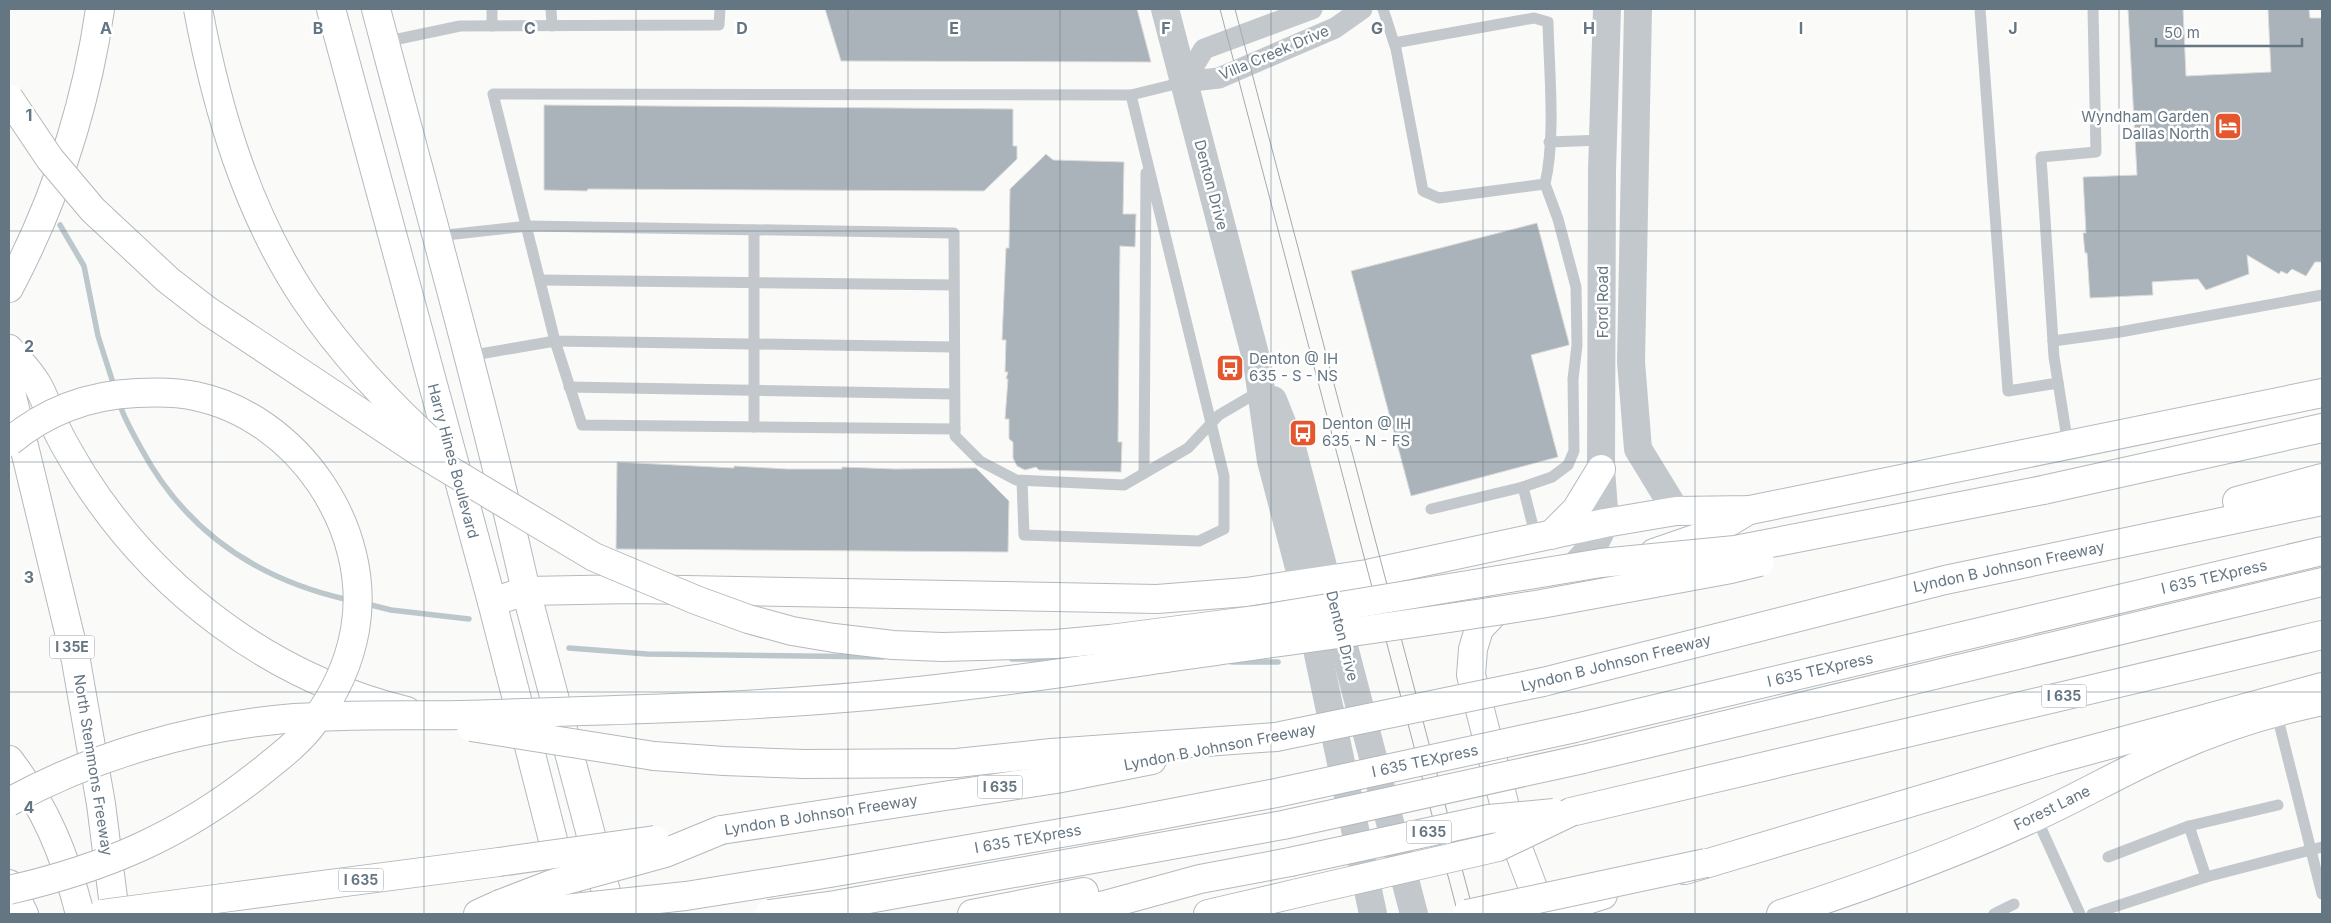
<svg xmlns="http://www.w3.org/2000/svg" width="2331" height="923" viewBox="0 0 2331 923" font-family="Inter,sans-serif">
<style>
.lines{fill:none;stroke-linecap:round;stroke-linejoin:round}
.stream{stroke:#bbc7cb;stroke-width:5.5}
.building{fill:#aab3b9;stroke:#dcdcda}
.secondary-casing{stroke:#b3babf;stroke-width:30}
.primary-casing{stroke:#b5babe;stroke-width:30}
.motorway-casing{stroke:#b4b9bd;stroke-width:30}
.service{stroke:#c3c8cc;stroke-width:11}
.minor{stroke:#c3c8cc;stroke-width:21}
.tertiary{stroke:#c3c8cc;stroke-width:28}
.secondary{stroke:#fff;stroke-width:28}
.primary{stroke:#fff;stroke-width:28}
.motorway{stroke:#fff;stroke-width:28}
.tram{stroke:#a2aab0;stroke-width:1}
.motorway-bridge-casing{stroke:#b4b9bd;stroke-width:30;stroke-linecap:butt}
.motorway-bridge{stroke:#fff;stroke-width:28}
.grid{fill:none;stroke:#657683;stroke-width:1;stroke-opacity:0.55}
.labels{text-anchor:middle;stroke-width:5;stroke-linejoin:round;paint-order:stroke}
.shield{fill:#fff;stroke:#939fa8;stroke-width:1}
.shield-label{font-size:14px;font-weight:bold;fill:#657683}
.street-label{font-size:15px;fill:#657683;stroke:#fff}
.poi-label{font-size:15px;fill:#657683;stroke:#fff;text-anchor:start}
.grid-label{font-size:16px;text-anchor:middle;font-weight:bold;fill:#657683;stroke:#fff;stroke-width:5;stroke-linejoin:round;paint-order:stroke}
</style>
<rect width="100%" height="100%" fill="#fafaf8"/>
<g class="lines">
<g class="stream">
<polyline points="60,225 84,266 98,336 115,389"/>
<path d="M119,402c5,17 15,33 23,48 45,83 117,130 207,150"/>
<polyline points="363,603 391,610 469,619"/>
<polyline points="569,648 647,654 883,657"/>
<polyline points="1012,659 1068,659"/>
<polyline points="1232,662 1278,662"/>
</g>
</g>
<g class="building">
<polygon points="825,9 1137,9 1151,62 841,61"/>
<polygon points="2128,9 2183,9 2186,76 2271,72 2268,9 2309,9 2310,18 2322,18 2322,262 2315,262 2306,276 2292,269 2287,274 2281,271 2279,274 2247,255 2249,274 2206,290 2198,279 2152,282 2153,295 2090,298 2087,253 2085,253 2083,233 2086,233 2083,177 2137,175"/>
<polygon points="544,105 1013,109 1013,146 1017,146 1017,159 984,191 588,189 587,191 544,190"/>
<polygon points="1046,154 1053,160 1124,162 1123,214 1136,214 1135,247 1120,246 1118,442 1122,442 1121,472 1039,470 1036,467 1025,470 1017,466 1013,458 1013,442 1009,439 1009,419 1005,419 1008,379 1006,379 1008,372 1005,372 1006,340 1002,340 1006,248 1009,248 1010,189"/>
<polygon points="1537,223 1569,343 1569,345 1531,355 1558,457 1411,496 1351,271"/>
<polygon points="617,462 734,468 734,466 787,469 842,469 842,467 895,469 976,468 1009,501 1008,552 616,549"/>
</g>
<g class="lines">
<g class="secondary-casing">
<g id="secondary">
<polyline points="331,9 492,602 526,591 633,589 1157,599 1246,592 1367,574 1605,523 1676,511 1750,510 2322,393"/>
<path d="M376,9c51,194 106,387 150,582"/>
<polyline points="1551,535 1576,510 1601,469"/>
<polyline points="1654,553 1709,534 1749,510"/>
<polyline points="1543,914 1511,830 1471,675 1473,649 1479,629 1503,603 1540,586 1575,577"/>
<path d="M1781,914c86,-28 172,-59 254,-97 46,-21 90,-47 136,-67 48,-22 100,-38 151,-49"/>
</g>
</g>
<g class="primary-casing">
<g id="primary">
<polyline points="526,591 612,914"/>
<polyline points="492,602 572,914"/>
</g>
</g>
<g class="motorway-casing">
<g id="motorway">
<path d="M9,288c46,-87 77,-182 91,-279"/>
<path d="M9,349c8,10 19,21 26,32 10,14 14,33 22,49 7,15 17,31 26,46 74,116 189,202 324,235"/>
<polyline points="9,384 76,661 101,804 115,914"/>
<polyline points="2043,490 2322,428"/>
<polyline points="2237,501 2322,478"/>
<polyline points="1543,682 1945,580 2322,501"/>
<polyline points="1575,728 2322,551"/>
<polyline points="654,756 724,761 804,764 957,763 1051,753 1276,737"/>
<polyline points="1583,759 2322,582"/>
<path d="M9,760c37,48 56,95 71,154"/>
<polyline points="1571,812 2322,635"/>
<polyline points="721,830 1056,779 1152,760"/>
<polyline points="1685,870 2053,760 2322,687"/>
<polyline points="9,884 24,914"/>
<polyline points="223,898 499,862"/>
<polyline points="478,914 500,904"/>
<polyline points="972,914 1084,892"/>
<polyline points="1059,914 1105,905 1200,879 1290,862"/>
<polyline points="1208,914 1298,893"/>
<polyline points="1543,914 1603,895"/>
</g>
</g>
<g class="service">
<polyline points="551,9 552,26"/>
<path d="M1383,9l13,40 27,142 16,7 106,-14c11,-47 4,-113 3,-162l-14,-4 -140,25"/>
<polyline points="1980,9 2008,391 2058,383"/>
<polyline points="492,26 492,9"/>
<polyline points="384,42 460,26 719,25 720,9"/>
<polyline points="1549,142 1603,140"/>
<polyline points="754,230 754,427"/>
<polyline points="437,236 528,226 954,233 955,436 980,461 1016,480 1124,485 1188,448 1219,415 1260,391"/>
<polyline points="540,280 954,285"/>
<polyline points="2053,341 2120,332 2322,295"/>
<polyline points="954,347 555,341 493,94 1131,95 1184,82"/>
<polyline points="468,356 555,341 582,425 955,429"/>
<polyline points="569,387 954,394"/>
<polyline points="2068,445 2054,357 2041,157 2096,152 2093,9"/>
<polyline points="1144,473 1146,173"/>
<polyline points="1022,481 1024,535 1199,541 1224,529 1224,476 1131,95"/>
<polyline points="1431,509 1523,487"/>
<polyline points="1536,538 1523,487 1552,477 1568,465 1574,451 1573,379 1577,345 1576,287 1558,219 1545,184"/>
<polyline points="2276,711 2322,894"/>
<polyline points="2036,817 2080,914"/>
<polyline points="2189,826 2278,805"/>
<polyline points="2108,857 2189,826 2206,877"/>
<polyline points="1994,914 2014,904"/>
<polyline points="2092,914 2206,877 2322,847"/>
</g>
<g class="minor">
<polyline points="1184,82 1219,78 1335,28 1362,9"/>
<polyline points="1184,82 1204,49 1312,9"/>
</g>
<g class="tertiary">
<polyline points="1165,9 1257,362 1271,461 1303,583 1373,914"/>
<polyline points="1638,9 1631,362 1638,449 1676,511"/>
<polyline points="1273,400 1292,448 1414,914"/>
<polyline points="1562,580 1594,545 1605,523 1601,469 1602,170 1607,9"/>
</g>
<use href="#secondary" class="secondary"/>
<use href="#primary" class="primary"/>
<use href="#motorway" class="motorway"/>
<g class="tram">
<polyline points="1220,9 1458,914"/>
<polyline points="1235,9 1474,914"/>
</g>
<g class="motorway-bridge-casing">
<g id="motorway-bridge">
<path d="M198,9c19,101 49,203 107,290 38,56 86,107 136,152"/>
<polyline points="9,98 50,159 93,210 168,280 208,311 421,453 594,557 696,600 748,619 792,631 834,638 893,645 942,647 1055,644 1110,639 1256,620 1601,563 1735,550 2043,490"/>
<path d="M9,442c37,-31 80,-47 128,-49 20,-1 40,-1 58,3 102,21 178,132 160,234 -6,34 -21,65 -41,92 -15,21 -37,37 -57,53 -77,61 -152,93 -248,115"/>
<polyline points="471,727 654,756"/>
<polyline points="1276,737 1543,682"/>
<path d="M9,802c84,-46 180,-74 275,-83 58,-5 117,-3 176,-4 119,-4 239,-6 359,-15 128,-9 256,-29 383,-47 113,-16 226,-31 339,-49 63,-11 126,-23 190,-35l29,-7"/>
<polyline points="499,862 655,840"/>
<polyline points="1290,862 1489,819 1554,813"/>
<polyline points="1298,893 1498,847 1571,812"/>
<polyline points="500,904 552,884 665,853 721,830"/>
<polyline points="102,914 223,898"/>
<polyline points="517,914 686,896 830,873 1119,823 1276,793 1575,728"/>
<polyline points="769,914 835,905 1283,825 1583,759"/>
<polyline points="1467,914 1706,863"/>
</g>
</g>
<use href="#motorway-bridge" class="motorway-bridge"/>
</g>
<path class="grid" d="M212,9v905M424,9v905M636,9v905M848,9v905M1060,9v905M1271,9v905M1483,9v905M1695,9v905M1907,9v905M2119,9v905M9,231h2313M9,462h2313M9,692h2313"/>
<defs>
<g id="hotel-square" transform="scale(1.4375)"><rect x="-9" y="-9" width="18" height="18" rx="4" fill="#e4572e" stroke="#fff"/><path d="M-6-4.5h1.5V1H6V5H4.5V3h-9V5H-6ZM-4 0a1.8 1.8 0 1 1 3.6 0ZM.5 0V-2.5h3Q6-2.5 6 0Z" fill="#fff"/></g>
<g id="bus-square" transform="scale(1.4375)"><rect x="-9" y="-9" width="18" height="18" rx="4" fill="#e4572e" stroke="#fff"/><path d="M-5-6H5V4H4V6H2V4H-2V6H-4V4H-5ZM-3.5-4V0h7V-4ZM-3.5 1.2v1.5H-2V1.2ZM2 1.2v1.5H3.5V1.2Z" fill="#fff"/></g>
</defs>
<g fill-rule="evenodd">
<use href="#hotel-square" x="2228" y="126"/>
<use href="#bus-square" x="1230" y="368"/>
<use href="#bus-square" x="1303" y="433"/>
</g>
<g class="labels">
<g class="shield">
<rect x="49.5" y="635.5" width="45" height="23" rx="4"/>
<rect x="2041.5" y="684.5" width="45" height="23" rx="4"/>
<rect x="977.5" y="775.5" width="45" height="23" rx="4"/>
<rect x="1406.5" y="820.5" width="45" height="23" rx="4"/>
<rect x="338.5" y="868.5" width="45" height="23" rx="4"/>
</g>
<g class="shield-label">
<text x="72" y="652">I 35E</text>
<text x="2064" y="701">I 635</text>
<text x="1000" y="792">I 635</text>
<text x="1429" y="837">I 635</text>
<text x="361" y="885">I 635</text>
</g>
<g class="street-label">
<text transform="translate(1274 53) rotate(-23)" y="5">Villa Creek Drive</text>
<text transform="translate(1211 185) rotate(75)" y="5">Denton Drive</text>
<text transform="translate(1603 302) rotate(-90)" y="5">Ford Road</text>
<text transform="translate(453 461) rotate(75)" y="5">Harry Hines Boulevard</text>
<text transform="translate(2009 567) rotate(-12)" y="5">Lyndon B Johnson Freeway</text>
<text transform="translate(2214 577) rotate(-13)" y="5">I 635 TEXpress</text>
<text transform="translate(1342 636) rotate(76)" y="5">Denton Drive</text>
<text transform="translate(1616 663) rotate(-14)" y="5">Lyndon B Johnson Freeway</text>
<text transform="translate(1820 670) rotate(-13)" y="5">I 635 TEXpress</text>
<text transform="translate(1220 747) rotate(-11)" y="5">Lyndon B Johnson Freeway</text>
<text transform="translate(1425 761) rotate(-12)" y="5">I 635 TEXpress</text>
<text transform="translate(93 765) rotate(81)" y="5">North Stemmons Freeway</text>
<text transform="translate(2052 808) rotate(-26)" y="5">Forest Lane</text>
<text transform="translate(821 815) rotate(-9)" y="5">Lyndon B Johnson Freeway</text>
<text transform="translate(1028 839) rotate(-10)" y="5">I 635 TEXpress</text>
</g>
<g class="poi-label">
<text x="2209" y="122" text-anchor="end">Wyndham Garden<tspan x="2209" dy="17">Dallas North</tspan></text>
<text x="1249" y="364">Denton @ IH<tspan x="1249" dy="17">635 - S - NS</tspan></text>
<text x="1322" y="429">Denton @ IH<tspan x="1322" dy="17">635 - N - FS</tspan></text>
</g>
</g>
<g class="grid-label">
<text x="106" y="34">A</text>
<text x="318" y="34">B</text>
<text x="530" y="34">C</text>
<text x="742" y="34">D</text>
<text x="954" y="34">E</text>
<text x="1166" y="34">F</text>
<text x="1377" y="34">G</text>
<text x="1589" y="34">H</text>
<text x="1801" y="34">I</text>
<text x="2013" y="34">J</text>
<text x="29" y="121">1</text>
<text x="29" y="352">2</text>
<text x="29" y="583">3</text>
<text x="29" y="813">4</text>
</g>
<rect width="2331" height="923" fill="none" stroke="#657683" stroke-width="20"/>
<path d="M2156 38v8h146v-8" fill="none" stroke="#657683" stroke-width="2.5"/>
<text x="2164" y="38" font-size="15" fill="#657683" stroke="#ffffff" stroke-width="4" paint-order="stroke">50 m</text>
</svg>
